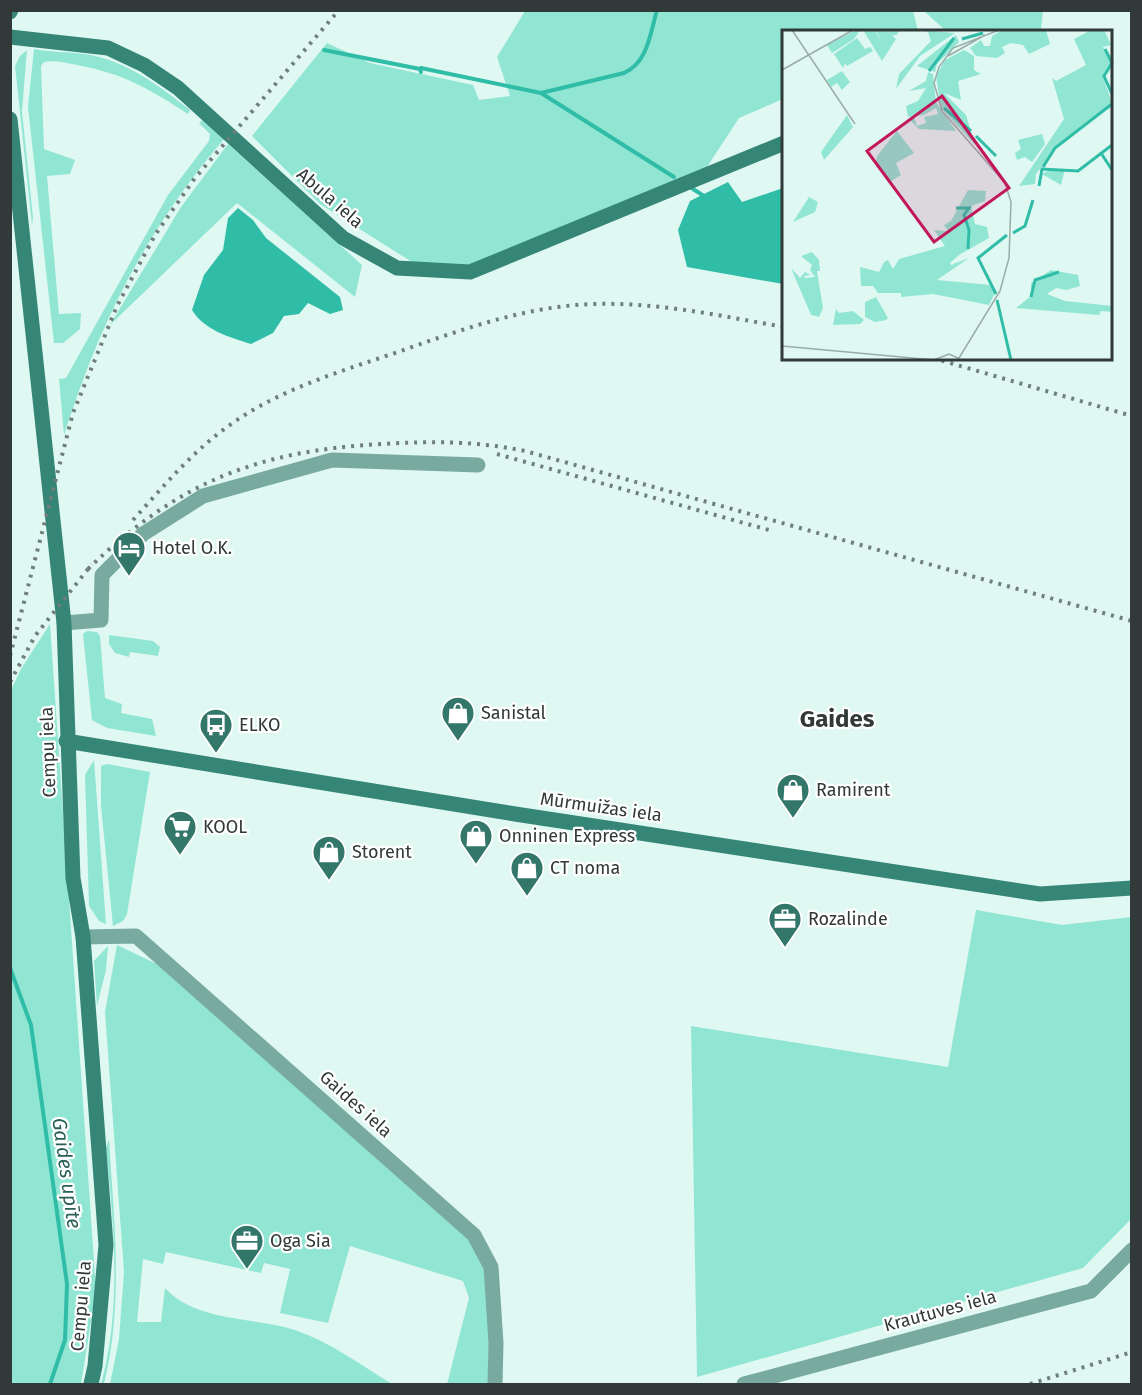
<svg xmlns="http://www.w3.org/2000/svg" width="1142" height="1395" viewBox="0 0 1142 1395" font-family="'Fira Sans',sans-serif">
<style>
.green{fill:#91e6d3}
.water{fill:#30bda7}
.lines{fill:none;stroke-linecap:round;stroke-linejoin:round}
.stream{stroke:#30bda7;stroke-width:4}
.street{stroke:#79aa9f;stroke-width:15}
.secondary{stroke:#358677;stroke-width:15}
.rail{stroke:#707f7b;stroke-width:4;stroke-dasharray:3 6;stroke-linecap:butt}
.labels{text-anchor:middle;stroke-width:4.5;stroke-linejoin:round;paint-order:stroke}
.street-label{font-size:18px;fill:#313a38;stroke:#fff}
.poi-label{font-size:18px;fill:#313a38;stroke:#fff;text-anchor:start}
.water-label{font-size:20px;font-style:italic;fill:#296055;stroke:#fff}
.district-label{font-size:24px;font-weight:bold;fill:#313a38;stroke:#fff}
.inset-river{fill:none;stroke:#30bda7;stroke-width:3}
.inset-road{fill:none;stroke:#9aaca8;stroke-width:1.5}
.view{fill:#c2185b;fill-opacity:0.15;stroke:#c2185b;stroke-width:3}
.inset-edge{fill:none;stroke:#313a38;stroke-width:3}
</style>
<rect width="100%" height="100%" fill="#e0f8f2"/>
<g class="green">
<polygon points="525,11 913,11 918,31 784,32 783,99 739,118 707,167 471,267 423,269 320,204 252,136 327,43 370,63 473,85 479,100 510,96 497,57"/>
<polygon points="924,11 1043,11 1041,29 1034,32 946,31"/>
<path d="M34,49c16,3 34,3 50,5 42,6 74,31 106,56l-2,4c-40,-26 -64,-40 -111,-49 -11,-2 -22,-5 -33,-3l-3,4 3,83 31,11 -5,14 -23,2 12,138 22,-1 -1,16 -17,14h-9l-26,-236z"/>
<polygon points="27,50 22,111 33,218 32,225 15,66 20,56"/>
<path d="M204,119l20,20c-78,91 -124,183 -160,296l-5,-56 7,-1 102,-183 41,-54 1,-7 -11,-11z"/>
<polygon points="228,144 362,265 355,297 237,203 110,325 181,207"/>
<polygon points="50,624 96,1290 81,1384 11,1384 10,692 21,669"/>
<polygon points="87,631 97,632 100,636 105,698 122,704 121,713 152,719 156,736 107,728 92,720 83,634"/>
<polygon points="109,635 153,641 160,647 158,656 130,652 129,657 115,653 109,644"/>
<polygon points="94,760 106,924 99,921 89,906 85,775"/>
<polygon points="107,764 150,772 127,914 123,921 113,926 101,806 101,766"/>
<polygon points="976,910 1062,925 1131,917 1131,1219 1083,1268 697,1377 691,1026 948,1067"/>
<path d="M117,945l42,20 307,271 19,32 5,36 -2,80h-41l22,-86 -6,-17 -113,-35 -22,77 -48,-10 10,-44 -26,-6 -3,10 -95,-21 -3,12 -20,-5 -6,63h24l4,-34c31,34 89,29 130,42 35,12 66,35 97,54h-282l9,-45 5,-67 -19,-260z"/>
<polygon points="108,946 106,970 97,1006 94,961"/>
<path d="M109,1139c5,82 15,164 -5,245h-3c21,-76 13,-159 5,-236z"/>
</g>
<g class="water">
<polygon points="728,182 742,202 783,188 783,284 687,267 678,230 690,201"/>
<path d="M238,208l15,12 13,18 74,59 3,13 -13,4 -22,-11 -9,11 -15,2 -11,17 -22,11c-22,-7 -47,-14 -59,-34l12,-35 19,-25 5,-32z"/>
</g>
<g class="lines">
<g class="stream">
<path d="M657,10c-7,24 -9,52 -33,63l-83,20 133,84"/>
<polyline points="324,50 420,69 421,72"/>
<polyline points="421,68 541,93"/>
<polyline points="690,187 707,198"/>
<polyline points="10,968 31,1025 67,1284 65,1340 50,1384"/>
</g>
<g class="street">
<polyline points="64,623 101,620 102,575 143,534 203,496 332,460 478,465"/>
<polyline points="83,937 136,936 474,1235 491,1267 496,1343 495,1384"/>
<polyline points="744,1384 1091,1291 1132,1250"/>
</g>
<g class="secondary">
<polyline points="10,12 11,10"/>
<polyline points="10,37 108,48 144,65 178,88 343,238 397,268 470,272 784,143"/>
<polyline points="10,119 64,623 73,878 83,937 106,1245 95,1366 91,1384"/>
<polyline points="66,741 515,814 1040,894 1132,888"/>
</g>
<g class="rail">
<polyline points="933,358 1132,416"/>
<polyline points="497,454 769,530"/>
<path d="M133,520c30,-33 58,-67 94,-93 49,-36 108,-54 165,-73 66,-23 132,-48 202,-50 64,-2 127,12 190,23"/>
<path d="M88,569c90,-87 169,-118 293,-125 49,-3 96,-3 144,7l607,170"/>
<polyline points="10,656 73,413 117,306 155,235 195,178 339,10"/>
<polyline points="10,682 35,636 92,564"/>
<polyline points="1030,1384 1132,1352"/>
</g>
</g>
<defs>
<g id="hotel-pin" transform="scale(1.725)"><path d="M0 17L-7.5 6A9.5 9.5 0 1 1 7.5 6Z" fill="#33776a" stroke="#fff"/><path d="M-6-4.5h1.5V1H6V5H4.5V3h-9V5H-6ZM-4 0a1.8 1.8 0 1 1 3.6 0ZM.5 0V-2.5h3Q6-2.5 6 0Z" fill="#fff"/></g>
<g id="shop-pin" transform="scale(1.725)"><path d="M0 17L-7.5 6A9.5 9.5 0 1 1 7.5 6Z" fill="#33776a" stroke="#fff"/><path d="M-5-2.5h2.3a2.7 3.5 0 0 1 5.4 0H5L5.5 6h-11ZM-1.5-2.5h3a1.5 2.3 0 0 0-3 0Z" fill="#fff"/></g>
<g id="bus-pin" transform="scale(1.725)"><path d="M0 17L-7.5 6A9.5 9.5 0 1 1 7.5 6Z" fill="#33776a" stroke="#fff"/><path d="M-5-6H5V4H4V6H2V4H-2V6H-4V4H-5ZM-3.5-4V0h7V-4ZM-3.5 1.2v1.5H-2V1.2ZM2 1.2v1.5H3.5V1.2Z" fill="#fff"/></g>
<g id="supermarket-pin" transform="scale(1.725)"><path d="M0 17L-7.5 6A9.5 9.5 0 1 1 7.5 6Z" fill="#33776a" stroke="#fff"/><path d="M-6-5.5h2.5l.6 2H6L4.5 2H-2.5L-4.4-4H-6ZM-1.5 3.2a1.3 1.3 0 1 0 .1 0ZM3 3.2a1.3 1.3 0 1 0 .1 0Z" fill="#fff"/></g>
<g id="office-pin" transform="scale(1.725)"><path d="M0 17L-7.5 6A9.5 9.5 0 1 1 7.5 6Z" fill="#33776a" stroke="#fff"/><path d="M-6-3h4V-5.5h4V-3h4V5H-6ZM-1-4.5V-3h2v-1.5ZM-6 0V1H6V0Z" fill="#fff"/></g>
</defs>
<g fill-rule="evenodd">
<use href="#hotel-pin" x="129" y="548"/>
<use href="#shop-pin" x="458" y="713"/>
<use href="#bus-pin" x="216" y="725"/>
<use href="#shop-pin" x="793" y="790"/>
<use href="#supermarket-pin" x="180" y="827"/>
<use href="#shop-pin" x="476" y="836"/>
<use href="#shop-pin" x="329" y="852"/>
<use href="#shop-pin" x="527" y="868"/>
<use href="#office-pin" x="785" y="919"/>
<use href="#office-pin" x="247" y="1241"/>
</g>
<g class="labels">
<g class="street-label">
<text transform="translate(330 198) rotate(41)" y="6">Abula iela</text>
<text transform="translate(48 752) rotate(-92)" y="6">Cempu iela</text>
<text transform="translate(601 807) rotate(8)" y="6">Mūrmuižas iela</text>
<text transform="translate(356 1104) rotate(42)" y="6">Gaides iela</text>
<text transform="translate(81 1306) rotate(-85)" y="6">Cempu iela</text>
<text transform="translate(940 1311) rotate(-15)" y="6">Krautuves iela</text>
</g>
<g class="poi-label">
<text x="152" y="554">Hotel O.K.</text>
<text x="481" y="719">Sanistal</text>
<text x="239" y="731">ELKO</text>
<text x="816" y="796">Ramirent</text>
<text x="203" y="833">KOOL</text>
<text x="499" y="842">Onninen Express</text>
<text x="352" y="858">Storent</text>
<text x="550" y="874">CT noma</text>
<text x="808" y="925">Rozalinde</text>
<text x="270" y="1247">Oga Sia</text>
</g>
<g class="water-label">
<text transform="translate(67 1173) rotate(82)" y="7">Gaides upīte</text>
</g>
<g class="district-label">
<text x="837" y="727">Gaides</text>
</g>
</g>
<g transform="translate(782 30)">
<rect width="330" height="330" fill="#e0f8f2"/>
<path d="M74,0h4l-6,9 -22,14 -5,-8zM81,0h12l7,13 -6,-13h12l2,4 -1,-4h10l-2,5h-5l4,4 -14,22zM139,0l34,3 -35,23 -24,33 3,-15 32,-33 -3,-9zM220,0h44l4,14 -21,10 -6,-9 -12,-2 -9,4 3,6 -8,5 -21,-2 -6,-8 11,-8 3,6h6l2,-10zM309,0h13l7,15 -8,2 8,16 -8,14 9,26 -55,44 -21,27 -1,10 -16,2 45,-67 -12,-41 4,3 30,-16 -12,-26zM174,5l3,7 -22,22 -2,8 -18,-6zM75,8l8,11 5,-2 3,4 -26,15 -2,-3 -2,5 -9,-14zM182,20l10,6v14l7,4 -23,7 3,19 -17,-7 22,22 9,30 -34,-37 -5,-32 9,-16zM60,41l8,11 -8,8 -5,-7 -6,4 -4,-7zM146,42l5,2 3,28 20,29 -37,-2 -9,-9 4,-3 3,9 9,-3 -2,-6 14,-3 -2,-6 -12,7 -16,2 -2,-11 12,-5 8,-13 -17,3 17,-10zM65,85l6,12 -29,33 -3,-8zM115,101l17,22 -18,10 5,12 -11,7 -14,-18 1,-8zM260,104l3,10 -13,18 -7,-5 -8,3 -2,-7 6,-4 -3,-9zM269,139h14l-4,16 -19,-11zM186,160l18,1 -1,10 -14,5 4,18 12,3 2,11 -30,17 -9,8 2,3 1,-2 16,-6 -32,22 54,5 4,8 -6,12 -56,-11 -32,3v-4h-23l-5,-7h-12l-1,-19 19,5 5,-10 4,-2 5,9 6,-10 46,-13 -11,-16 14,1 -4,-6 7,-4zM27,167l9,5 -3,10 -22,10zM30,222l7,8 1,11h-3l6,37 -4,9 -8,-2 -20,-47 9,10 5,-6 6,3 -7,1 1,2 10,-1 -5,-7 2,-5 -11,-9zM269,240l27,5 2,11 -14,4 -10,-2 -9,6 18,7 47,5v6l-11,-1 -2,4 -83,-7 15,-12v-13zM94,267l12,21 -2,2 -11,2 -10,-5v-15zM54,279l3,4 14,-2 11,9 -4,4 -27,1z" fill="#91e6d3"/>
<path class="inset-river" d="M180,9l21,-6M323,19l7,14 -8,13 8,18M147,41l25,-33M162,78l27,23M194,106l20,20M319,123l11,17M261,137l12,-19 57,-44M257,156l3,-17 36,2 34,-26M174,178h13l-5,7 5,15 -1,19M231,203l12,-7 8,-26M214,264l-18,-36 29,-23M249,267l4,-17 24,-8M215,270l14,60"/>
<path class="inset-road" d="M10,0l63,94M166,26l37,-21M0,40l71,-40M0,316l152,14M177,328l41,-67 9,-33 2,-56 -6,-19 -63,-72 -8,-28 5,-16 14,-19 46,-18M152,330l15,-6 11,5"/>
<path class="view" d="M160,66l67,92 -75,54 -67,-91z"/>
<rect width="330" height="330" class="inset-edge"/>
</g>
<rect width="1142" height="1395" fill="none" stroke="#313a38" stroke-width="24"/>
</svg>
